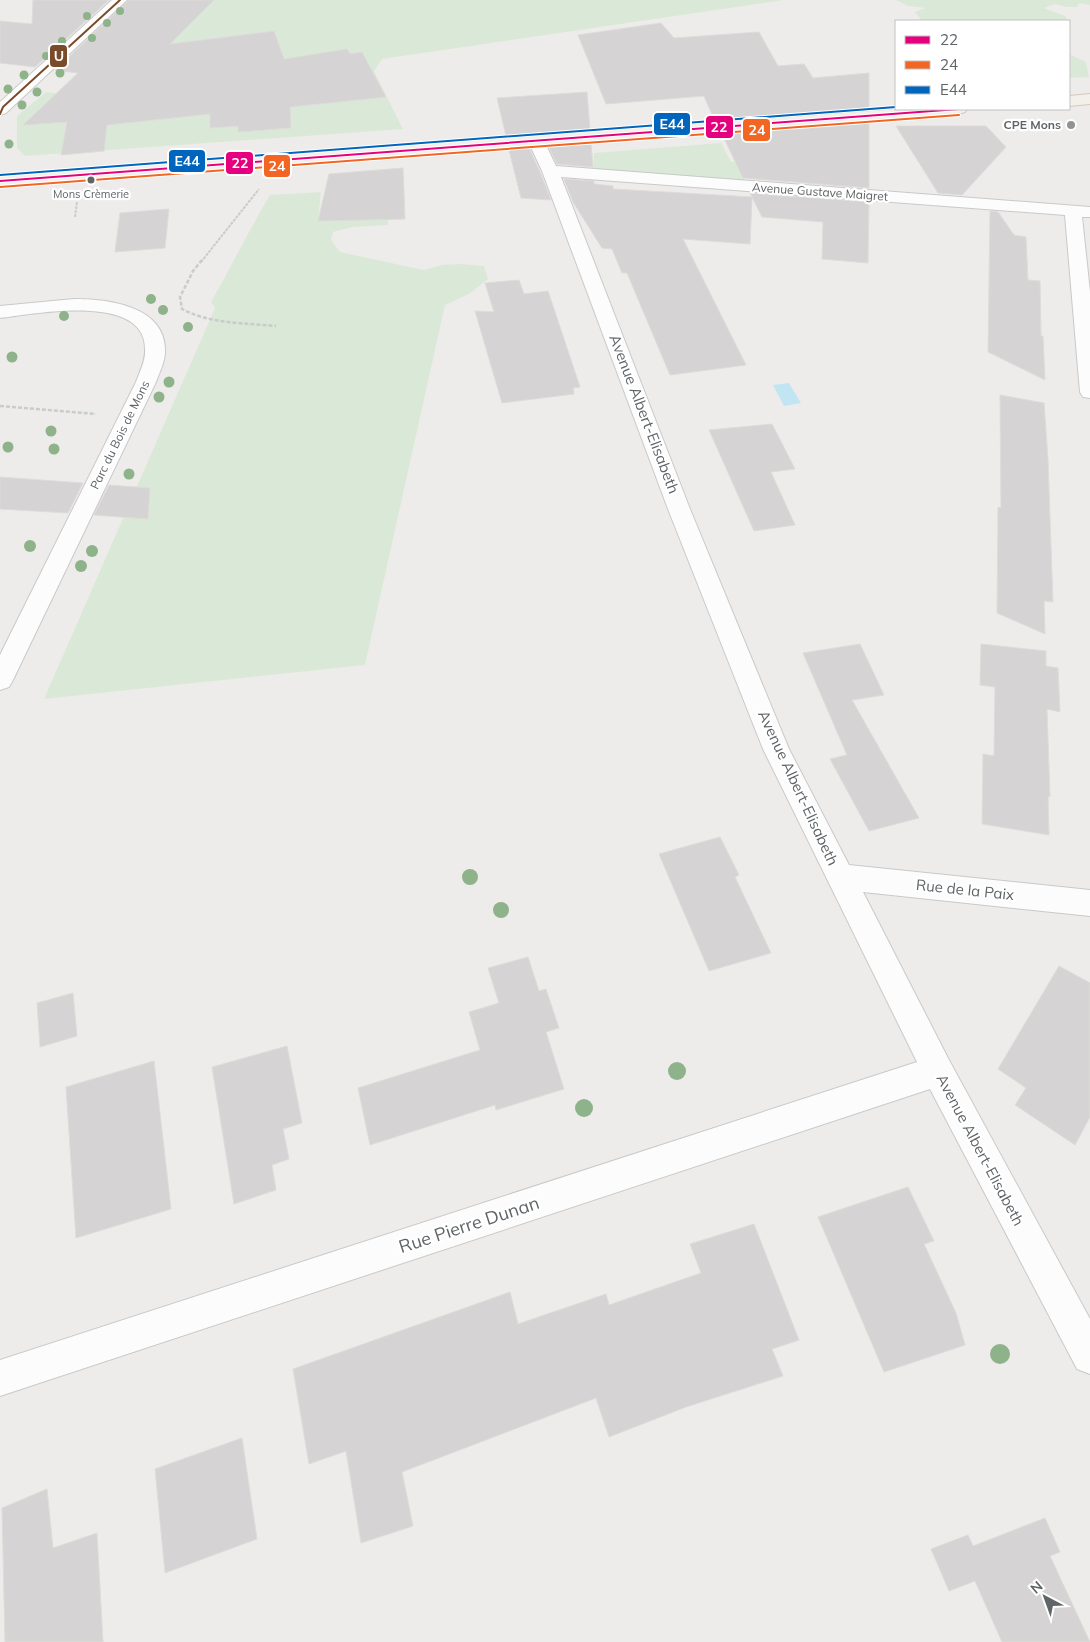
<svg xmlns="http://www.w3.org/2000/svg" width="1090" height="1642" viewBox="0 0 1090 1642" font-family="Mulish,sans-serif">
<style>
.green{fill:#dae9d7}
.water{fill:#c2e5f4}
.building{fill:#d5d3d3;stroke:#dedcda}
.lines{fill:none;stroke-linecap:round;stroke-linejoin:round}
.minor-casing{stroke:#c9c9c9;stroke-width:2}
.primary-casing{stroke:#d4c9ba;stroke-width:2}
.path-far1{stroke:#c8cccb;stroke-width:2;stroke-dasharray:3 1;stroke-linecap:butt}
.path{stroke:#c8cccb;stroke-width:2.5;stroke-dasharray:4 2;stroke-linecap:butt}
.minor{fill:#fcfcfc;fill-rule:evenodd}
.primary{fill:#f3f0ea;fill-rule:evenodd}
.bus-1-casing{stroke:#fff;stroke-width:4}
.bus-2-casing{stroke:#fff;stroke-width:4}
.bus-3-casing{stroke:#fff;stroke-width:4}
.bus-4-casing{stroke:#fff;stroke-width:4}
.bus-1{stroke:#e5007d;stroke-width:2}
.bus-2{stroke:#f26522;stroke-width:2}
.bus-3{stroke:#0065bd;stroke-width:2}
.bus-4{stroke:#7a4b2a;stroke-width:2}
.tree{fill:#8eb28a}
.poi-dot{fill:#919495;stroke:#fff;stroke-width:2}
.bus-dot{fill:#5f6467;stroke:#fff;stroke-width:2}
.labels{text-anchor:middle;stroke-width:4.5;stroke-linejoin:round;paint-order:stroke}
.far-bus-label{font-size:11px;fill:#5f6467;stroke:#fff}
.far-poi-label{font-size:12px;font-weight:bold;fill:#5f6467;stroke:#fff;text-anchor:end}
.far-street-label{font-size:12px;fill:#5f6467;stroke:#fff}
.street-label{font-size:15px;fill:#5f6467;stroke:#fff}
.near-street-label{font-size:18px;fill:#5f6467;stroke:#fff}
.line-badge{stroke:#fff;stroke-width:2}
.badge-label{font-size:14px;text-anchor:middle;font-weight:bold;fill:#fff}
</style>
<rect width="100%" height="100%" fill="#eeecea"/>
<g class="green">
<polygon points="140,0 784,0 382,59 374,71 403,129 25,156 17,148 17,116 46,92 116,100 97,40"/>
<polygon points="896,0 1090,0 1090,5 1079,3 1077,7 1066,7 1055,4 1044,8 1065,16 1068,21 922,21 915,12 925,8 908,6"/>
<polygon points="1069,54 1086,62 1089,77 1069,78"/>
<polygon points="721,143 731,162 742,161 744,184 593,172 594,153"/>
<path d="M321,192l-3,29 22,-1 46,-20 2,25 -35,2 -20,5 -2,8 9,12 84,18 18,-5 20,-1 22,2 4,13 -19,15 -24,11 -80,360 -321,34 171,-391 -4,-6c20,-35 38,-72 59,-107z"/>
</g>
<polygon class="water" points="789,383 801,403 784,406 773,385"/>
<g class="building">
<polygon points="33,0 109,0 35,67 0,63 0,21 32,24"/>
<polygon points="129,0 214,0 170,44 274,31 284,59 347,49 350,54 362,52 386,97 290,107 291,128 238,132 238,126 210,128 210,114 107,125 104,151 61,155 67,122 23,125 78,73 55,70"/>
<polygon points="661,23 674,38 759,32 778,66 804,64 813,78 869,73 869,109 715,121 704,96 606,104 578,35"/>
<polygon points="587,92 590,130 506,136 497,98"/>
<polygon points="869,123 869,188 743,178 722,134"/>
<polygon points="896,126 986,126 1006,147 962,195 938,193"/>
<polygon points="591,144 593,167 557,164 549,147"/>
<polygon points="529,148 540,172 551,200 521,198 509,150"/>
<polygon points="403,168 405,219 318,221 329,174"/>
<polygon points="564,179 594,181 594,184 613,186 613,189 752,197 750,244 683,239 746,365 670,375 627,273 622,273 612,249 602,248 573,202"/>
<polygon points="750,193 869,202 868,263 822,259 823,222 762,217"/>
<polygon points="169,209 165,248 115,252 120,213"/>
<polygon points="990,211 998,212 1014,235 1026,237 1028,280 1040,281 1041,336 1043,336 1045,380 988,352"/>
<polygon points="519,280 524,294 548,291 580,387 573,388 574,394 502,403 475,311 494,312 485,283"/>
<polygon points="1000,395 1044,403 1048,460 1053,602 1044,601 1045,634 997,613 998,507 1001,508"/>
<polygon points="772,424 795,469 771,472 795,525 754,531 709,430"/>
<polygon points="0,477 83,483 68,513 0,509"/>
<polygon points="109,485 150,488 148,519 94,515"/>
<polygon points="860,644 884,695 852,700 919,818 869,831 830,759 847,755 803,653"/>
<polygon points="981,644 1046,651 1046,666 1058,668 1060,712 1047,709 1050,797 1048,796 1049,835 982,824 983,754 994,756 995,687 980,685"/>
<polygon points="720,837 739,875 735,877 771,953 709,971 659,854"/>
<polygon points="528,957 539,991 546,989 559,1028 546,1032 564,1089 496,1110 495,1105 370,1145 358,1088 480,1050 469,1012 499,1003 488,968"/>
<polygon points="1059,966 1090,983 1090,1117 1075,1145 1015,1105 1026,1088 998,1069"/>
<polygon points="73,993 77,1036 40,1047 37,1003"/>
<polygon points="287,1046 302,1123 283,1129 289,1159 272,1165 276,1190 234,1204 212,1067"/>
<polygon points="154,1061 171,1209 76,1238 66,1087"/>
<polygon points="908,1187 934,1241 924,1244 956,1313 965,1345 884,1372 818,1217"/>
<polygon points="754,1224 799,1340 772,1349 783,1376 686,1407 609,1437 596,1398 402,1472 413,1526 361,1543 346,1451 309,1464 293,1369 510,1292 518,1324 606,1294 609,1305 701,1273 690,1244"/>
<polygon points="242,1438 257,1539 165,1573 155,1469"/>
<polygon points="47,1489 53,1548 97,1533 103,1642 5,1642 2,1508"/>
<polygon points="1045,1518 1060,1552 1050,1556 1090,1642 1002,1642 975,1581 949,1591 931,1549 968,1535 973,1546"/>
</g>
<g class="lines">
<g class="minor-casing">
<g id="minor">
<polygon points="112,0 127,0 6,113 0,115 0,102"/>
<polygon points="536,136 542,138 544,141 556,166 1090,207 1090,217 1082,217 1090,292 1090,398 1083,397 1080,392 1065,215 561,177 690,509 789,749 849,865 1090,890 1090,916 863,892 949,1060 1090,1319 1090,1374 1077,1369 930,1089 0,1396 0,1360 917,1062 763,749 668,509 542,171 528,141 530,138"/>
<path d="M74,299c32,0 89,6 91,49 1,12 -5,23 -9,34l-143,298 -4,7 -9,3v-35l136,-273c4,-11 10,-22 9,-33 0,-57 -112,-35 -145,-31v-12z"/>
</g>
</g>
<g class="primary-casing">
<g id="primary">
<polygon points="1090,94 1090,104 1069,106 1069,96"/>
<polygon points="899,109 967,109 965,112 959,114 0,186 0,176"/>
</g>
</g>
<g class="path-far1">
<polyline points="75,217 77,202"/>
<polyline points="201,262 259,189"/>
</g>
<g class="path">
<path d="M202,260l-9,11 -13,26 2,12c28,15 63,14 94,17"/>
<polyline points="0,406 96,414"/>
</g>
<use href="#minor" class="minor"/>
<use href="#primary" class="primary"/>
<g class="bus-1-casing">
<polyline id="bus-1" points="0,181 959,109"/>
</g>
<g class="bus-2-casing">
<polyline id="bus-2" points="0,187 959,115"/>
</g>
<g class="bus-3-casing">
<polyline id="bus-3" points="0,175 896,107"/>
</g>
<g class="bus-4-casing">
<polyline id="bus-4" points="0,114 3,107 120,0"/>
</g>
<use href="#bus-1" class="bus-1"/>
<use href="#bus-2" class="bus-2"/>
<use href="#bus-3" class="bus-3"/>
<use href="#bus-4" class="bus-4"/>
</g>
<g class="tree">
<circle cx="120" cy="11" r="4"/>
<circle cx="87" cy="16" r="4"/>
<circle cx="107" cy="23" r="4"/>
<circle cx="92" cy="38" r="4"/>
<circle cx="62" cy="41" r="4"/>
<circle cx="46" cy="56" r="4"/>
<circle cx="60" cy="73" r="4.5"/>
<circle cx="24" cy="75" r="4.5"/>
<circle cx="8" cy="89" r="4.5"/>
<circle cx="37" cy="92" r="4.5"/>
<circle cx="22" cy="105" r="4.5"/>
<circle cx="9" cy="144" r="4.5"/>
<circle cx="151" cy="299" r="5"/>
<circle cx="163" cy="310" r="5"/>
<circle cx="64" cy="316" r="5"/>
<circle cx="188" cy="327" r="5"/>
<circle cx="12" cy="357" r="5.5"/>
<circle cx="169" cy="382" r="5.5"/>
<circle cx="159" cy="397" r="5.5"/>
<circle cx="51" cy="431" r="5.5"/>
<circle cx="8" cy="447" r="5.5"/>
<circle cx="54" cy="449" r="5.5"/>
<circle cx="129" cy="474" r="5.5"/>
<circle cx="30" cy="546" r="6"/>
<circle cx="92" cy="551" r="6"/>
<circle cx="81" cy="566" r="6"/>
<circle cx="470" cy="877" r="8"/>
<circle cx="501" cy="910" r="8"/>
<circle cx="677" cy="1071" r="9"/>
<circle cx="584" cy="1108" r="9"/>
<circle cx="1000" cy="1354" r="10"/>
</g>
<circle class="poi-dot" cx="1071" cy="125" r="5"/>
<circle class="bus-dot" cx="91" cy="180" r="4.5"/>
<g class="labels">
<g class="far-bus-label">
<text x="91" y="198">Mons Crèmerie</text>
</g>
<g class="far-poi-label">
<text x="1061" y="129">CPE Mons</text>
</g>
<g class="far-street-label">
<text transform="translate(820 192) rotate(4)" y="4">Avenue Gustave Maigret</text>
<text transform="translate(120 435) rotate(-64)" y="4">Parc du Bois de Mons</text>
</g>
<g class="street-label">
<text transform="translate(644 414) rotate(69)" y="5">Avenue Albert-Elisabeth</text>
<text transform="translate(798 788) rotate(65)" y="5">Avenue Albert-Elisabeth</text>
<text transform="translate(965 890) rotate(6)" y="5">Rue de la Paix</text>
<text transform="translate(980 1150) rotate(62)" y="5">Avenue Albert-Elisabeth</text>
</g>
<g class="near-street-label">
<text transform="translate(469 1225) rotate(-18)" y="6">Rue Pierre Dunan</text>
</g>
</g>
<g class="line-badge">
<rect x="49" y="44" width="19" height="24" rx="5" fill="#7a4b2a"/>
<rect x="653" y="112" width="38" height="24" rx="5" fill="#0065bd"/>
<rect x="705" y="115" width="29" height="24" rx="5" fill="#e5007d"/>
<rect x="742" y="118" width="29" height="24" rx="5" fill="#f26522"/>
<rect x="168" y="149" width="38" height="24" rx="5" fill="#0065bd"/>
<rect x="225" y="151" width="29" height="24" rx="5" fill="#e5007d"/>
<rect x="263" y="154" width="28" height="24" rx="5" fill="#f26522"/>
</g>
<g class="badge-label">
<text x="59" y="61">U</text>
<text x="672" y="129">E44</text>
<text x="719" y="132">22</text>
<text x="757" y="135">24</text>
<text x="187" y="166">E44</text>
<text x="240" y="168">22</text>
<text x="277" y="171">24</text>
</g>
<rect x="895" y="20" width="175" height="90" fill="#ffffff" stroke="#bfc1c2"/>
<rect x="905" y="36" width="25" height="8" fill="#e5007d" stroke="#bfc1c2"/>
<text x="940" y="45" font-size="15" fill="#5f6467">22</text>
<rect x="905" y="61" width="25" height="8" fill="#f26522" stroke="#bfc1c2"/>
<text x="940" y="70" font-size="15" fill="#5f6467">24</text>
<rect x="905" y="86" width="25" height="8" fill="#0065bd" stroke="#bfc1c2"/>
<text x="940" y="95" font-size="15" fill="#5f6467">E44</text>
<g transform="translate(1045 1597) rotate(319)" stroke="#ffffff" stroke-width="4" paint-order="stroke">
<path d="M0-4L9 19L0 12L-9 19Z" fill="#5f6467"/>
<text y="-8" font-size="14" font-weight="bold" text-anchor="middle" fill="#5f6467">N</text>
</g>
</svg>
